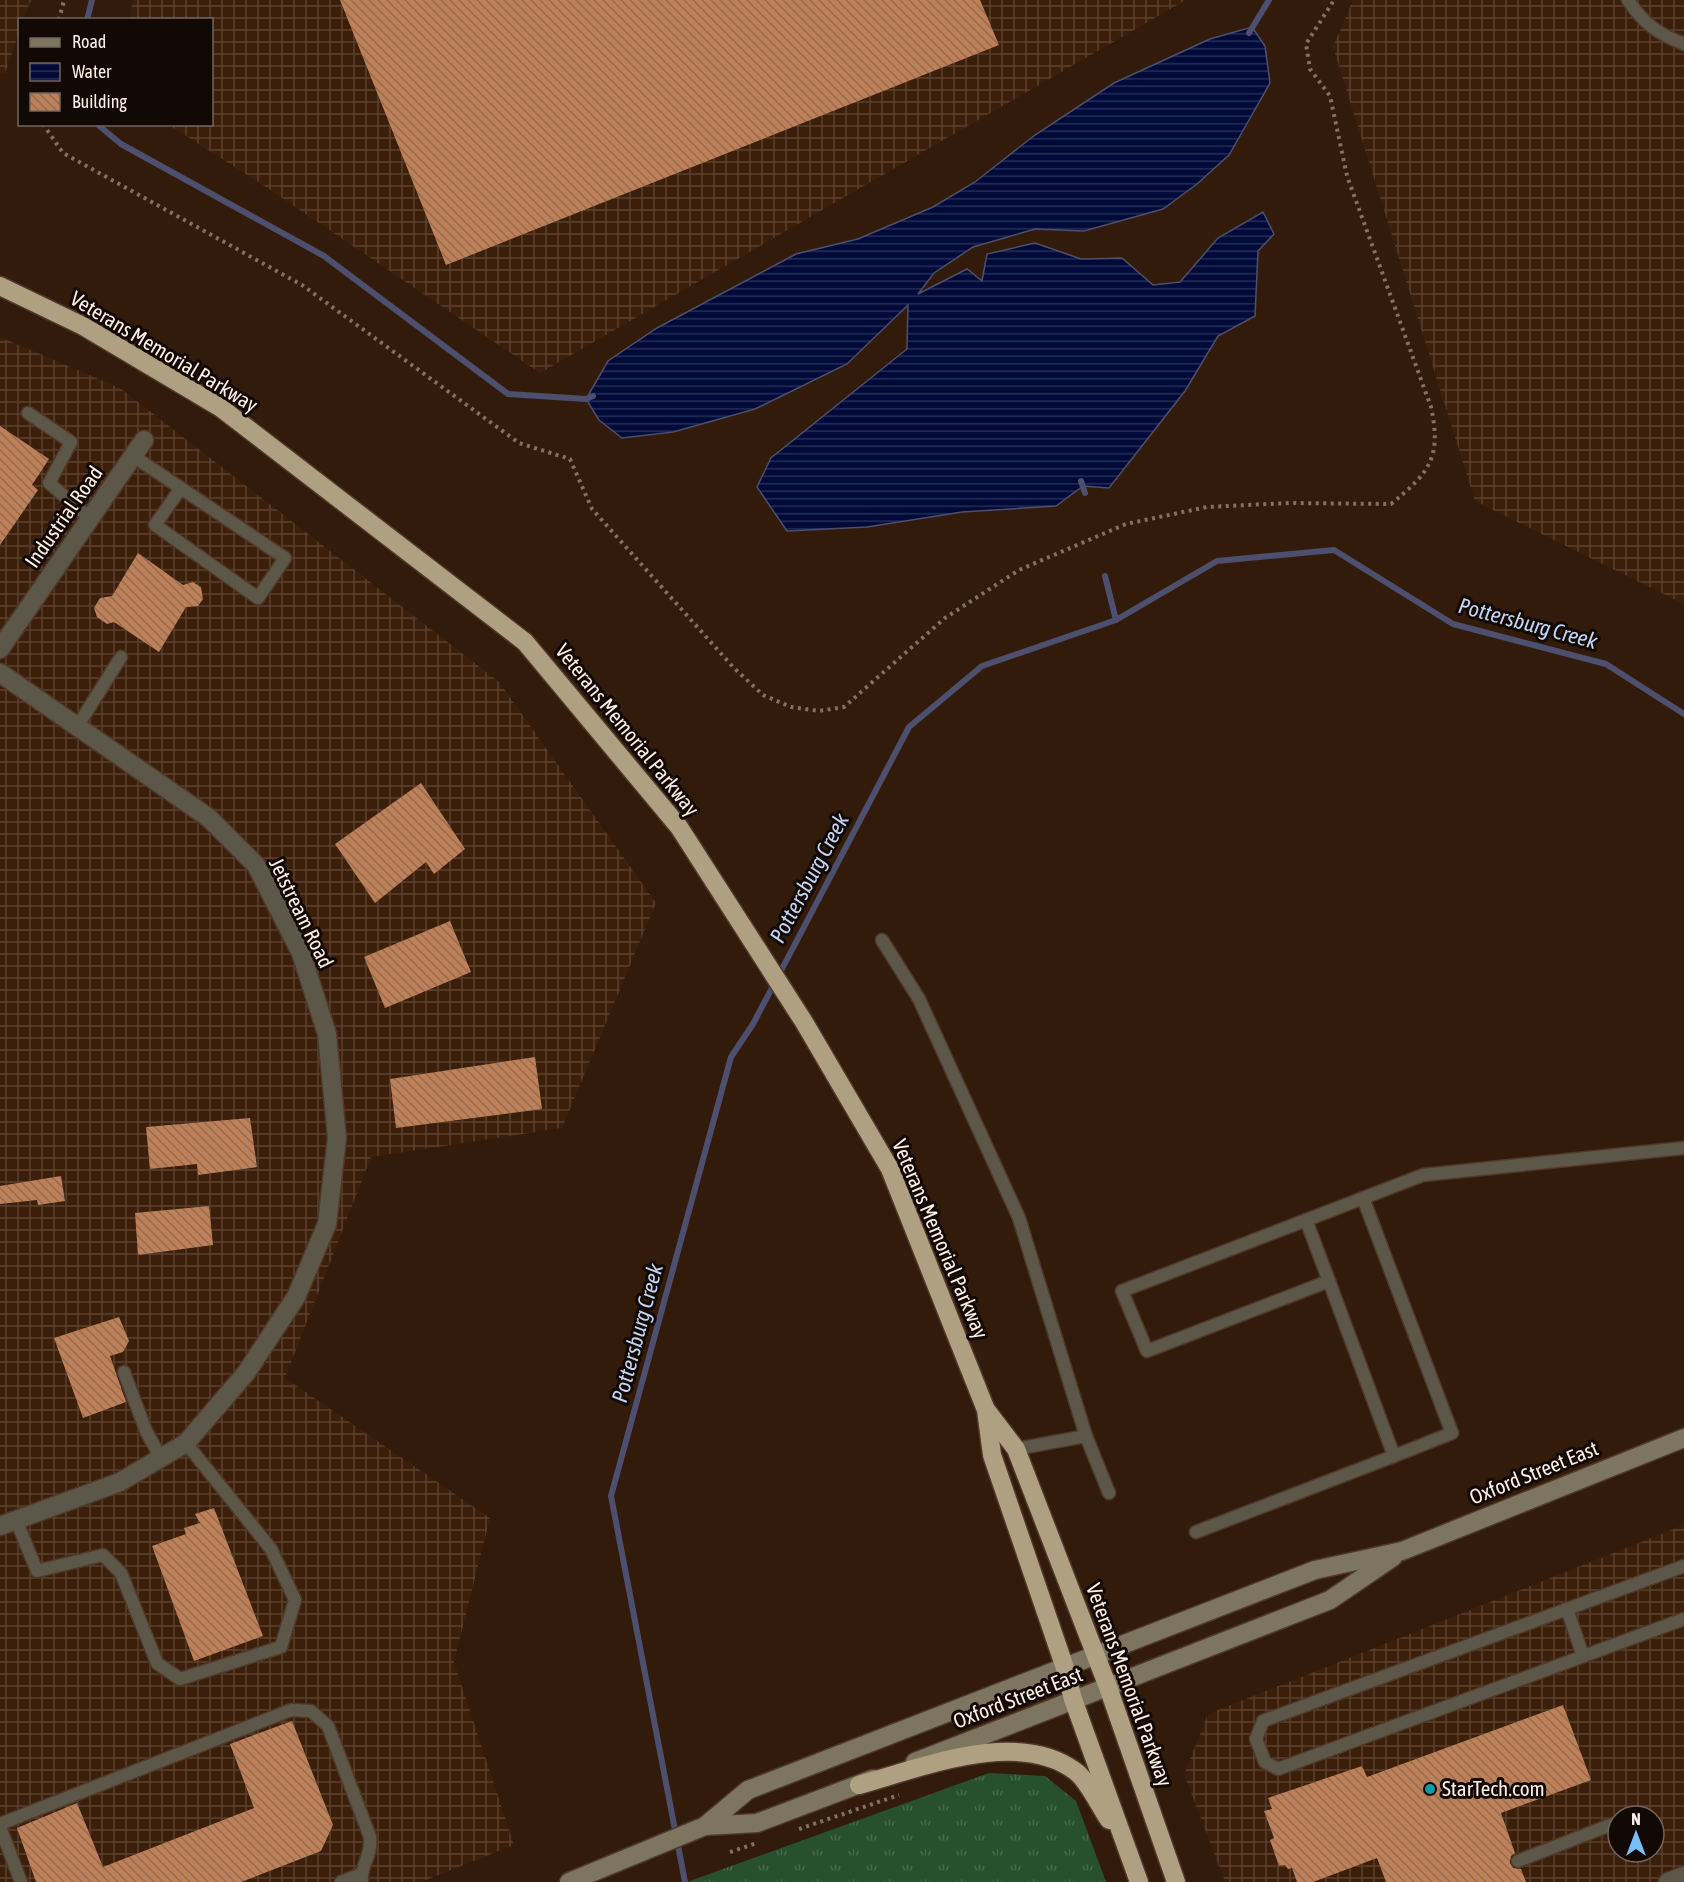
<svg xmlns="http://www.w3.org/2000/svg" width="1684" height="1882" viewBox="0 0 1684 1882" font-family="'Asap Condensed',sans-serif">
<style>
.industrial{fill:url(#industrial-grid);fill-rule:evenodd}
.grass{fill:url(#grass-tufts)}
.water{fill:url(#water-rules);stroke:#4c4f6d;stroke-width:1.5}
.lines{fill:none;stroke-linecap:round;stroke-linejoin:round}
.stream{stroke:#4c4f6d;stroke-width:6}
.building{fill:url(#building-back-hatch)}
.lane-casing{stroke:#4f392a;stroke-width:15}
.street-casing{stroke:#4f392a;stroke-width:21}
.secondary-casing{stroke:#4f392a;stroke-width:21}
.highway-casing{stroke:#4f392a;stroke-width:21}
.path{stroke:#837062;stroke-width:4;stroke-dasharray:3 4.5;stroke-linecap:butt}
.lane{stroke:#5d574a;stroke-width:12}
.street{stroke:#5d574a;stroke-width:18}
.secondary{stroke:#7e7561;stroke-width:18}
.highway{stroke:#afa081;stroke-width:18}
.culture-dot{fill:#0f9aa8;stroke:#130904;stroke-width:2}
.labels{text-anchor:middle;stroke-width:6;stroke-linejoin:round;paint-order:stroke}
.street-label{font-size:21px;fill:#fdf0e7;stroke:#130904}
.poi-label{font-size:21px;fill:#fdf0e7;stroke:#130904;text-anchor:start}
.water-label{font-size:22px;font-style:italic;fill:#c3d5f5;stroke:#130904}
</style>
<defs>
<pattern id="industrial-grid" width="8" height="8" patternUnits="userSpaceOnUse" patternTransform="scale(1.5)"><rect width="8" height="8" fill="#3c1f0a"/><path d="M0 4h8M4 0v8" fill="none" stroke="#59402e"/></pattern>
<pattern id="grass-tufts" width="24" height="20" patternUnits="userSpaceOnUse" patternTransform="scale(1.5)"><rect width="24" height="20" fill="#27512c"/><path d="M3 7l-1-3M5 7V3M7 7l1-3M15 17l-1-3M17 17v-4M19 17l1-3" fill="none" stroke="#476a4b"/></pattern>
<pattern id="water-rules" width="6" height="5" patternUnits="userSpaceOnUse" patternTransform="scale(1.5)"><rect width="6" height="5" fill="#000a39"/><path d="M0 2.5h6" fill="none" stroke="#262e56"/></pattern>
<pattern id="building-back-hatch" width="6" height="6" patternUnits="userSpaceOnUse" patternTransform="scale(1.5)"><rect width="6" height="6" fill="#bd8059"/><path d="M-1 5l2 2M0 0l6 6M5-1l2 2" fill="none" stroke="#956c52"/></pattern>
</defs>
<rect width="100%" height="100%" fill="#331b0b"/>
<g class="industrial">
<polygon points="0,0 31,0 24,19 20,20 19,33 5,73 0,72"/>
<polygon points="133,0 1186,0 540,373 260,183 169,125 212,124 212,20 129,20"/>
<polygon points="1353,0 1684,0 1684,604 1475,501 1333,47"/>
<polygon points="0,337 120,388 499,682 656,903 562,1128 371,1157 285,1378 490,1518 454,1662 514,1845 421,1882 0,1882"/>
<path d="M1684,1525v357h-459l-41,-108 24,-60zM1618,1816h36v36h-36z"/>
</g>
<polygon class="grass" points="989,1773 1045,1776 1076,1801 1106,1882 687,1882"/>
<polygon class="water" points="1252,27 1265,46 1270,83 1229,155 1197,184 1163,209 1084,231 1035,229 973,247 934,273 918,294 967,269 982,281 987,254 1035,243 1081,259 1122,258 1153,285 1180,282 1218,238 1263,212 1274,234 1258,251 1255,316 1218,336 1185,391 1109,488 1083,486 1056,506 962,512 867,527 787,531 757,487 771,458 907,349 908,305 847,364 755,409 673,432 622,438 599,420 586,399 608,361 657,328 796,254 858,239 933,207 975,182 1035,135 1114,83 1210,39"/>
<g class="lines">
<g class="stream">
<polyline points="87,20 92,0"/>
<polyline points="1249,33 1269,0"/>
<polyline points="97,124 121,144 324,256 508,394 586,399 593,396"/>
<polyline points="1081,481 1085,493"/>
<polyline points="1105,576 1116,620"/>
<polyline points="685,1882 611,1496 731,1057 753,1024 909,727 982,666 1116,620 1217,561 1334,550 1453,624 1606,664 1684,714"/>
</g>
</g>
<g class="building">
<polygon points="340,0 980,0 999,45 446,265"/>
<polygon points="0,426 49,459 32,485 38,490 0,545"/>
<polygon points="138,553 183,585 193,582 201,587 203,599 198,606 186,607 159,652 114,622 107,624 97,617 94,608 100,598 112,596"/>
<polygon points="421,783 465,849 434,874 426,862 375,903 335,844"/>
<polygon points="450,921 471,972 385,1008 364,957"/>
<polygon points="535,1057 542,1109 396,1128 390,1079"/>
<polygon points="250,1118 257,1167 198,1175 197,1164 150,1169 146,1127"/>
<polygon points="61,1176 65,1201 38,1205 37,1200 0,1204 0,1186"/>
<polygon points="209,1206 213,1245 138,1255 135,1213"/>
<polygon points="119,1317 129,1341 123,1352 110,1356 126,1402 83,1418 54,1338"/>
<polygon points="214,1508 263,1636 194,1661 152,1546 186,1534 184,1528 200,1523 195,1514"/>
<polygon points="1563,1705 1591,1780 1501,1813 1515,1853 1511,1856 1510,1863 1513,1868 1521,1869 1526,1882 1386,1882 1377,1858 1313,1882 1297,1882 1292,1868 1288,1869 1285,1865 1279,1866 1270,1840 1274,1838 1264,1811 1272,1809 1268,1798 1362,1766 1367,1777"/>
<polygon points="292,1721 333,1825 321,1851 241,1882 36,1882 17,1828 77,1803 103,1867 254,1808 230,1744"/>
</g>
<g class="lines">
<g class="lane-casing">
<g id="lane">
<path d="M1628,0c15,23 30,34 56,44"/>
<polyline points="28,413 71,442 49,483 90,518"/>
<polyline points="133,456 285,558 258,598 155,525 181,488"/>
<polyline points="77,727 121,657"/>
<polyline points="882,940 919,999 1019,1218 1086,1436 1109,1493"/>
<polyline points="1363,1198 1452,1433 1394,1456"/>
<polyline points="1306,1220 1329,1281 1147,1351 1122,1291 1423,1175 1684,1148"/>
<polyline points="124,1372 146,1431 161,1458"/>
<polyline points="1016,1449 1086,1436"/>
<polyline points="16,1520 37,1571 103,1555 121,1573 157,1663 180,1679 281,1647 295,1600 271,1549 186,1443"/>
<polyline points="1196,1532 1394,1456 1329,1281"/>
<polyline points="1684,1566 1263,1721 1256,1739 1265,1762 1278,1769 1684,1619"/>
<polyline points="1567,1609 1583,1656"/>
<path d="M0,1824l291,-114 20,1 17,15 42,111c2,20 -10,28 -8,45"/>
<polyline points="0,1827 21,1882"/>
<polyline points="1518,1861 1618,1822"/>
<polyline points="341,1882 361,1874"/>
</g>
</g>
<g class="street-casing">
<g id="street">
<polyline points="0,649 144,440"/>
<polyline points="0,673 209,818 256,865 301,953 327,1034 337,1138 327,1224 296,1297 246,1373 186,1443 120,1482 0,1526"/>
<polyline points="1668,1882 1684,1876"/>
</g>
</g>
<g class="secondary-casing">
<g id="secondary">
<polyline points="915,1762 1330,1600 1393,1557"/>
<polyline points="705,1826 757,1823 873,1779"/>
<polyline points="569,1882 705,1826 748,1790 1315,1570 1402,1551 1684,1438"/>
</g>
</g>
<g class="highway-casing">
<g id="highway">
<polyline points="0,286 83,326 221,408 525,642 679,827 804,1022 890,1169 986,1410 992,1455 1064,1665 1073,1699 1139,1882"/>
<polyline points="987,1411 1016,1449 1108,1687 1176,1882"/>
<path d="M859,1785c62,-17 158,-57 216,-14 12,8 25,36 34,49"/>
</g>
</g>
<g class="path">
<polyline points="59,20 64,0"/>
<path d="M43,124l20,29 239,132 217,158 51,16 22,50 141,158 30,28 28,12 28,4 25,-4 101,-89 74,-48 107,-46 81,-17 82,-4 102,1c38,-31 51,-46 40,-97l-84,-231 -17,-80 -20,-27 -4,-25 28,-44"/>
<polyline points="799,1829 899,1795"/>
<polyline points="730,1852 757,1843"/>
</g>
<use href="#lane" class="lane"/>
<use href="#street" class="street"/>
<use href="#secondary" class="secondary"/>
<use href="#highway" class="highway"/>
</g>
<circle class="culture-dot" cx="1430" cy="1789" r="6"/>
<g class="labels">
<g class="street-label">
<text transform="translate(164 352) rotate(31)" y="7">Veterans Memorial Parkway</text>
<text transform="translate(64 517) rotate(-55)" y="7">Industrial Road</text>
<text transform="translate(627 730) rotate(51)" y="7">Veterans Memorial Parkway</text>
<text transform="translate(301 913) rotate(64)" y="7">Jetstream Road</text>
<text transform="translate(940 1239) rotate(67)" y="7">Veterans Memorial Parkway</text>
<text transform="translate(1534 1473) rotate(-22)" y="7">Oxford Street East</text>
<text transform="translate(1129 1685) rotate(70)" y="7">Veterans Memorial Parkway</text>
<text transform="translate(1018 1698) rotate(-21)" y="7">Oxford Street East</text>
</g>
<g class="poi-label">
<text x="1442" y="1796">StarTech.com</text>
</g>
<g class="water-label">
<text transform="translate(1528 623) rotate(15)" y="8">Pottersburg Creek</text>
<text transform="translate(809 878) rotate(-62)" y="8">Pottersburg Creek</text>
<text transform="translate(637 1333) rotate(-75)" y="8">Pottersburg Creek</text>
</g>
</g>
<rect x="18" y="18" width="195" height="108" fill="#130904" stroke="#71655f" stroke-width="1.5"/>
<rect x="30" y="38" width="30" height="9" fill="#7e7561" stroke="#71655f" stroke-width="1.5"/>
<text x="72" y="48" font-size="18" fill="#fdf0e7">Road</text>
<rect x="30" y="63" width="30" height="18" fill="url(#water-rules)" stroke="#71655f" stroke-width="1.5"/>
<text x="72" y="78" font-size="18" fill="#fdf0e7">Water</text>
<rect x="30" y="93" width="30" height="18" fill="url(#building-back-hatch)" stroke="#71655f" stroke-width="1.5"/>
<text x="72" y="108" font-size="18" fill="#fdf0e7">Building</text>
<g transform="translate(1636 1834)"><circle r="28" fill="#130904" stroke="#71655f" stroke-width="1.5"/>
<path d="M0-4.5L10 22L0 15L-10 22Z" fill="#78bff7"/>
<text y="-9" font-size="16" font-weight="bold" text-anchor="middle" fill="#fdf0e7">N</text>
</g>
</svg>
